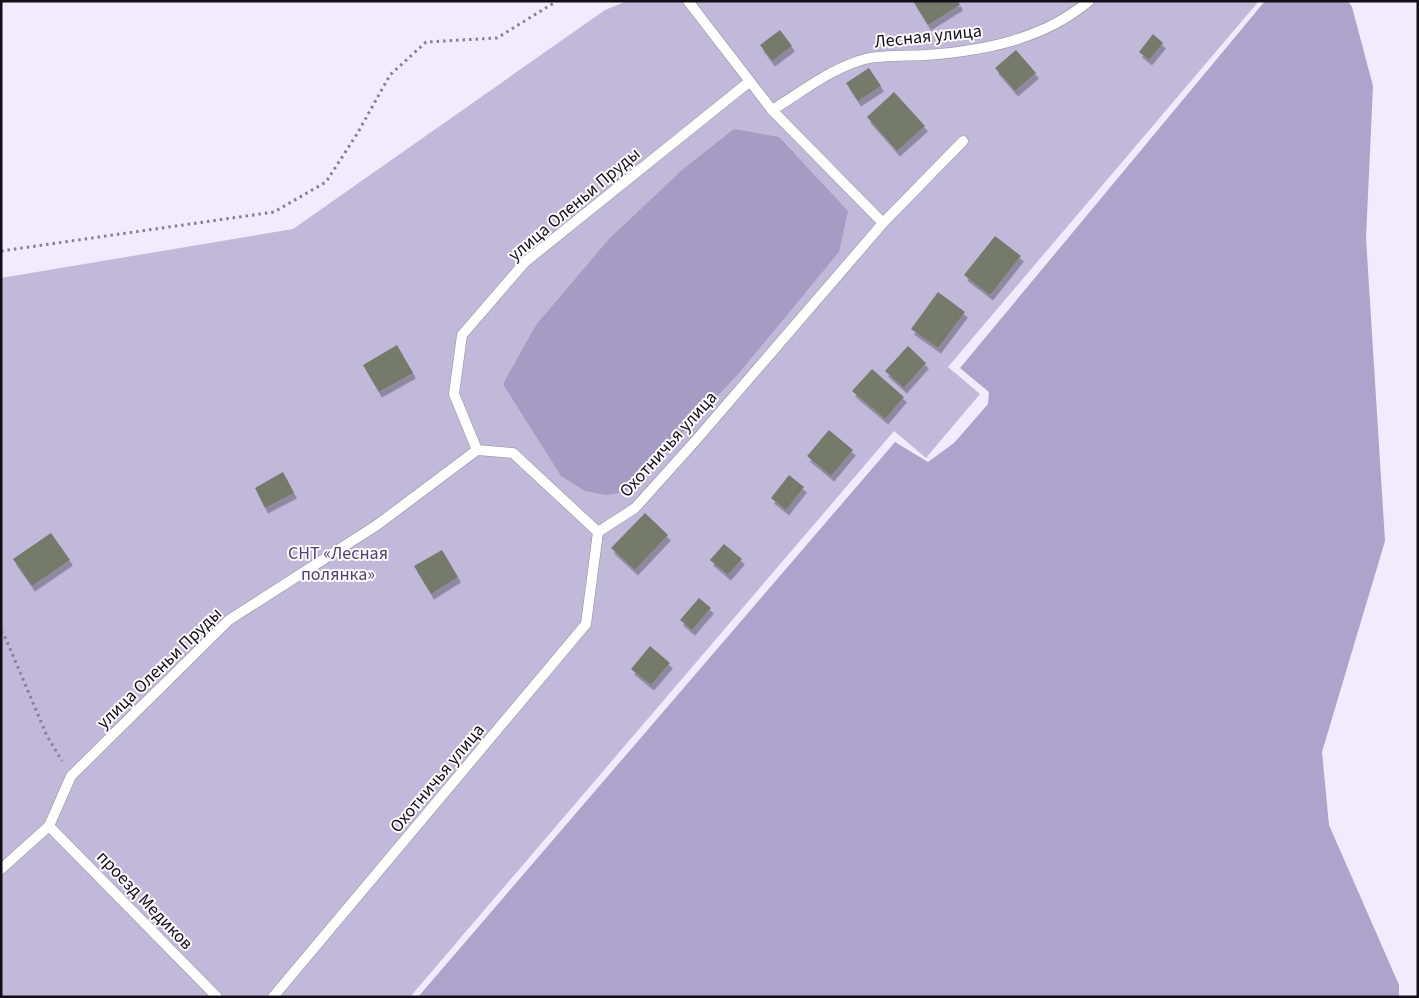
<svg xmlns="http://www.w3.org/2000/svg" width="1419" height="998" viewBox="0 0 1419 998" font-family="'Source Sans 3',sans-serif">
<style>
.green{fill:#c1b9da}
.forest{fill:#aea3cb}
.water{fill:#a69cc3}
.building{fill:#767a6b;filter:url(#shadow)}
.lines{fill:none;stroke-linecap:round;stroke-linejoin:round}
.service-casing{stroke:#8e8a9a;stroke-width:11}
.path{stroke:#85828e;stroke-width:3;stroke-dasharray:2.5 4;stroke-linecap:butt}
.service{stroke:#fff;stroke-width:10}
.labels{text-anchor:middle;stroke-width:4;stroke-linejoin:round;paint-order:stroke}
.street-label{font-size:18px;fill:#110f15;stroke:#fcfbff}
.park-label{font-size:18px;fill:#514176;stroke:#fcfbff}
</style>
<defs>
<filter id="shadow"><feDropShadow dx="3" dy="5.5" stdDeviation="0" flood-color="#0004"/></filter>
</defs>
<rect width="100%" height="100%" fill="#f0ecfd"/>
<polygon class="green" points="627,1 1259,1 948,367 980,394 926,458 894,431 410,997 1,997 1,278 293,229 605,10"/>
<polygon class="forest" points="1265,1 1348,1 1352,7 1373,86 1366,238 1385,541 1322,752 1329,825 1399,985 1399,997 418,997 895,442 928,462 954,443 988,404 989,392 960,368"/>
<polygon class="water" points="734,129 779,137 848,211 839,252 739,373 645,473 625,492 606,495 585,491 561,476 503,384 536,325 609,239 682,170"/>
<g class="building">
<polygon points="913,1 958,1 960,5 928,25"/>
<polygon points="780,30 792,46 772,61 760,45"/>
<polygon points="1153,34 1163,43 1149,60 1139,52"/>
<polygon points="1016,50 1036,73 1015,91 995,68"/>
<polygon points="869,68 881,86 858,101 846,83"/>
<polygon points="894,92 925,126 897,151 867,117"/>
<polygon points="995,236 1021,256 990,295 964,275"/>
<polygon points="938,292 965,312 938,348 911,329"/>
<polygon points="397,345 413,373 379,392 363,365"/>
<polygon points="908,346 926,363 904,388 885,371"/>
<polygon points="872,369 904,397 885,419 852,391"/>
<polygon points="829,430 853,450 831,476 807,456"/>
<polygon points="283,472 294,493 265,508 255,488"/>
<polygon points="789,475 804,487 786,510 771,498"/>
<polygon points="645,513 668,535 635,570 611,548"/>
<polygon points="51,533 70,560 32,586 13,559"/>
<polygon points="724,544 742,559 728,575 710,560"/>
<polygon points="442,550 458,577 431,594 414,566"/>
<polygon points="699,598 711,608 692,630 680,620"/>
<polygon points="650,646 670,663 651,685 631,669"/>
</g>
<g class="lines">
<g class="service-casing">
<g id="service">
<polyline points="688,1 772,110 883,223"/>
<path d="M772,110c30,-18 59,-42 93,-51 16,-4 44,-3 61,-4 58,-4 118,-16 163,-54"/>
<polyline points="477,450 513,453 598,532"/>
<polyline points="49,826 217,997"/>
<polyline points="1,869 49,826 71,776 229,620 377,525 477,450 454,394 462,335 525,262 749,82"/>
<polyline points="273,997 586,624 598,532 635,508 697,439 883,223 963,141"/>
</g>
</g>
<g class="path">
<polyline points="1,251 274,212 326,182 357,134 390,75 426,42 497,38 557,1"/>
<polyline points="1,631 6,639 47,736 62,761"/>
</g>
<use href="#service" class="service"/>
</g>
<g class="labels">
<g class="street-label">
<text transform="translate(928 36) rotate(-6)" y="6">Лесная улица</text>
<text transform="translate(574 204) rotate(-40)" y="6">улица Оленьи Пруды</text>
<text transform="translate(668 444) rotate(-48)" y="6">Охотничья улица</text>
<text transform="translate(159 668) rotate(-44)" y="6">улица Оленьи Пруды</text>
<text transform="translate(437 778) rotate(-50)" y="6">Охотничья улица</text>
<text transform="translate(145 900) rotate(46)" y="6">проезд Медиков</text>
</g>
<g class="park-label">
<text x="338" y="559">СНТ «Лесная<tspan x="338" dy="21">полянка»</tspan></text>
</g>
</g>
<rect width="1419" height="998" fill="none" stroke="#110f15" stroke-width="5"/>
</svg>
